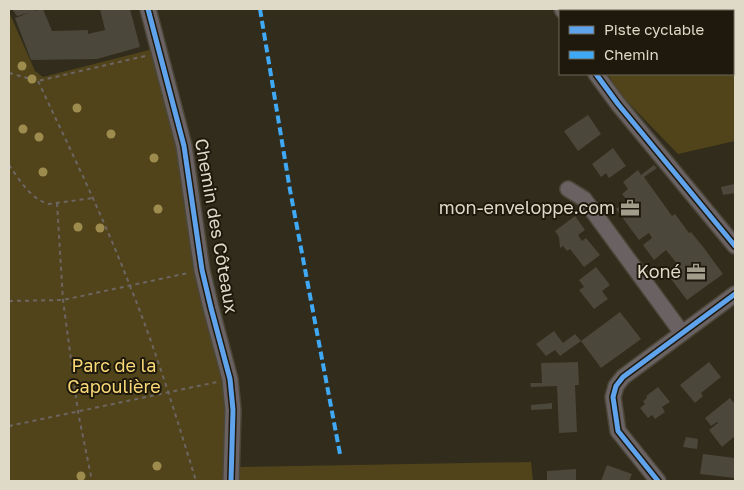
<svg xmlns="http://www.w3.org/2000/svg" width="744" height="490" viewBox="0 0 744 490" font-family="'Golos Text',sans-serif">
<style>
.green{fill:#51441b}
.building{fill:#4b473a}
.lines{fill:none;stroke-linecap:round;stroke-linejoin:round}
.minor-casing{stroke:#4b4738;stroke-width:18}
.path{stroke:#6c6562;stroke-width:2;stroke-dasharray:4 4;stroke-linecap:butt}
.minor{stroke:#6a6163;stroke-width:15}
.quiet{stroke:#3fa9f5;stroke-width:4;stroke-dasharray:8 4;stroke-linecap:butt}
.cycleway-casing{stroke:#1e190c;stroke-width:8}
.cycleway{stroke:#60a3ed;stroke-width:5}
.tree{fill:#9e8b4e}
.labels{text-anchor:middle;stroke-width:4;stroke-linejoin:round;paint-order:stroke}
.poi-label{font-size:18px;fill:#dfd9c8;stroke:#1e190c;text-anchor:end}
.street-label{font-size:18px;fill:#dfd9c8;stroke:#1e190c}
.park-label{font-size:18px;fill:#f8d877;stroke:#1e190c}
</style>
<rect width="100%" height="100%" fill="#312c1b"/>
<g class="green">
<polygon points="721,9 735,9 735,141 678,154 619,93 608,74 733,74 733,11 712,11"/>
<polygon points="9,12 35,71 43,77 153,49 174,128 231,409 227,481 9,481"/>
<polygon points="531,462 533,481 237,481 237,467"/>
</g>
<g class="building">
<polygon points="12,9 37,9 34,11 43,9 52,31 88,30 88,34 105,30 100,9 130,9 140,47 97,59 31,60 15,18 29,13 17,16"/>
<polygon points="588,115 601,134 578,151 564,131"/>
<polygon points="613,148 626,166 609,178 606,173 601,177 592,164"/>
<polygon points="654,165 657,168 644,177 672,216 675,214 689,233 691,232 704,248 723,274 687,300 668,275 679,266 666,250 654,260 643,245 652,238 649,233 639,240 616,209 628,201 622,194 628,189 623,182 638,170 641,175"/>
<polygon points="734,184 735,193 723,195 721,187"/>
<polygon points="575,216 585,230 578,235 582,241 586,238 600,255 584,267 570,249 567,251 563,246 560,248 559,237 555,231"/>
<polygon points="596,267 610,285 602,291 608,299 594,309 579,290 584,287 579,280"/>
<polygon points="620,312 641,339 601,368 581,341"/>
<polygon points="554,331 563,343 575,334 581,341 560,356 555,350 546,356 536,344"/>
<polygon points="578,362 579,385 575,385 577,432 559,433 557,386 531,387 530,383 542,383 541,363"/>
<polygon points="709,362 721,377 701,393 703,396 695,403 680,385"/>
<polygon points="658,387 670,402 662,407 665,412 655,419 652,415 648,418 640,408 645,404 643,401 647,398 646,396"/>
<polygon points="730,398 735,404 735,436 722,447 709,430 718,423 717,422 711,426 705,418"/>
<polygon points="552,403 552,409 531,410 531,405"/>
<polygon points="686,437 698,439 697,449 683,447"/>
<polygon points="703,454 735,458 735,478 700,474"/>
<polygon points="607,465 632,474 629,481 601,481"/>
<polygon points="576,469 576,481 547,481 547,471"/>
</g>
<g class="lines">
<g class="minor-casing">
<g id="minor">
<polyline points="148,9 184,146 202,270 211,308 230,379 233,410 231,481"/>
<polyline points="562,9 563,11"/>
<polyline points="596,74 618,104 735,246"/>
<polyline points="568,189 584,199 682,333"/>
<polyline points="658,481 618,431 613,397 616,386 623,377 735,294"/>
</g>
</g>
<g class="path">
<polyline points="9,73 38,81 145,56"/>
<path d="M38,81c32,68 65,135 92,205 26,64 46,130 66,195"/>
<path d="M9,165c10,14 22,35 40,39l44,-6"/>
<polyline points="57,203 63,300 78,412 92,481"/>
<polyline points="9,301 63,300 188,273"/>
<polyline points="9,426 217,382"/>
</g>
<use href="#minor" class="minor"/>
<polyline class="quiet" points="260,9 290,190 340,454"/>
<g class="cycleway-casing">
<g id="cycleway">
<polyline points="148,9 184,146 202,270 211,308 230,379 233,410 231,481"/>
<polyline points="596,74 618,104 735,246"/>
<polyline points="658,481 618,431 613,397 616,386 623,377 735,294"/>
</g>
</g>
<use href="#cycleway" class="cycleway"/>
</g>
<g class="tree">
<circle cx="22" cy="66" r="4.5"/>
<circle cx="32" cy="79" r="4.5"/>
<circle cx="77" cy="108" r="4.5"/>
<circle cx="23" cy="129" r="4.5"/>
<circle cx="111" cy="134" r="4.5"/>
<circle cx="39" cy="137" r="4.5"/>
<circle cx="154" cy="158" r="4.5"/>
<circle cx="43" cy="172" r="4.5"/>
<circle cx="158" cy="209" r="4.5"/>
<circle cx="78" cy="227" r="4.5"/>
<circle cx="100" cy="228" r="4.5"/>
<circle cx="157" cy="466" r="4.5"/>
<circle cx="81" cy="476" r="4.5"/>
</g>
<defs>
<g id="office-bare" transform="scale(1.5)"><path d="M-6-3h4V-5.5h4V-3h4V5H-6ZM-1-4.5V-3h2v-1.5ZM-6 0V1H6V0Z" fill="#a29c8b" stroke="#1e190c" stroke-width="2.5" paint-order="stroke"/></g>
</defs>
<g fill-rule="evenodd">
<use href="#office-bare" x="630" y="208"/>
<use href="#office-bare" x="696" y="272"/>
</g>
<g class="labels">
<g class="poi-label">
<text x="615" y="214">mon-enveloppe.com</text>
<text x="681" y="278">Koné</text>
</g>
<g class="street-label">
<text transform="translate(216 226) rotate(80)" y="6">Chemin des Côteaux</text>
</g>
<g class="park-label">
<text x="114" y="372">Parc de la<tspan x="114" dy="21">Capoulière</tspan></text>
</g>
</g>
<rect width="744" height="490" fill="none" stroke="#dfd9c8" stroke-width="20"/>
<rect x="559" y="10" width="175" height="65" fill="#1e190c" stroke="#6b6657"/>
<rect x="569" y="26" width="25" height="8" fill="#60a3ed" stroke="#6b6657"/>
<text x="604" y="35" font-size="15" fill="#dfd9c8">Piste cyclable</text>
<rect x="569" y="51" width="25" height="8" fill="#3fa9f5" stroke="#6b6657"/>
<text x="604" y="60" font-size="15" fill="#dfd9c8">Chemin</text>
</svg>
